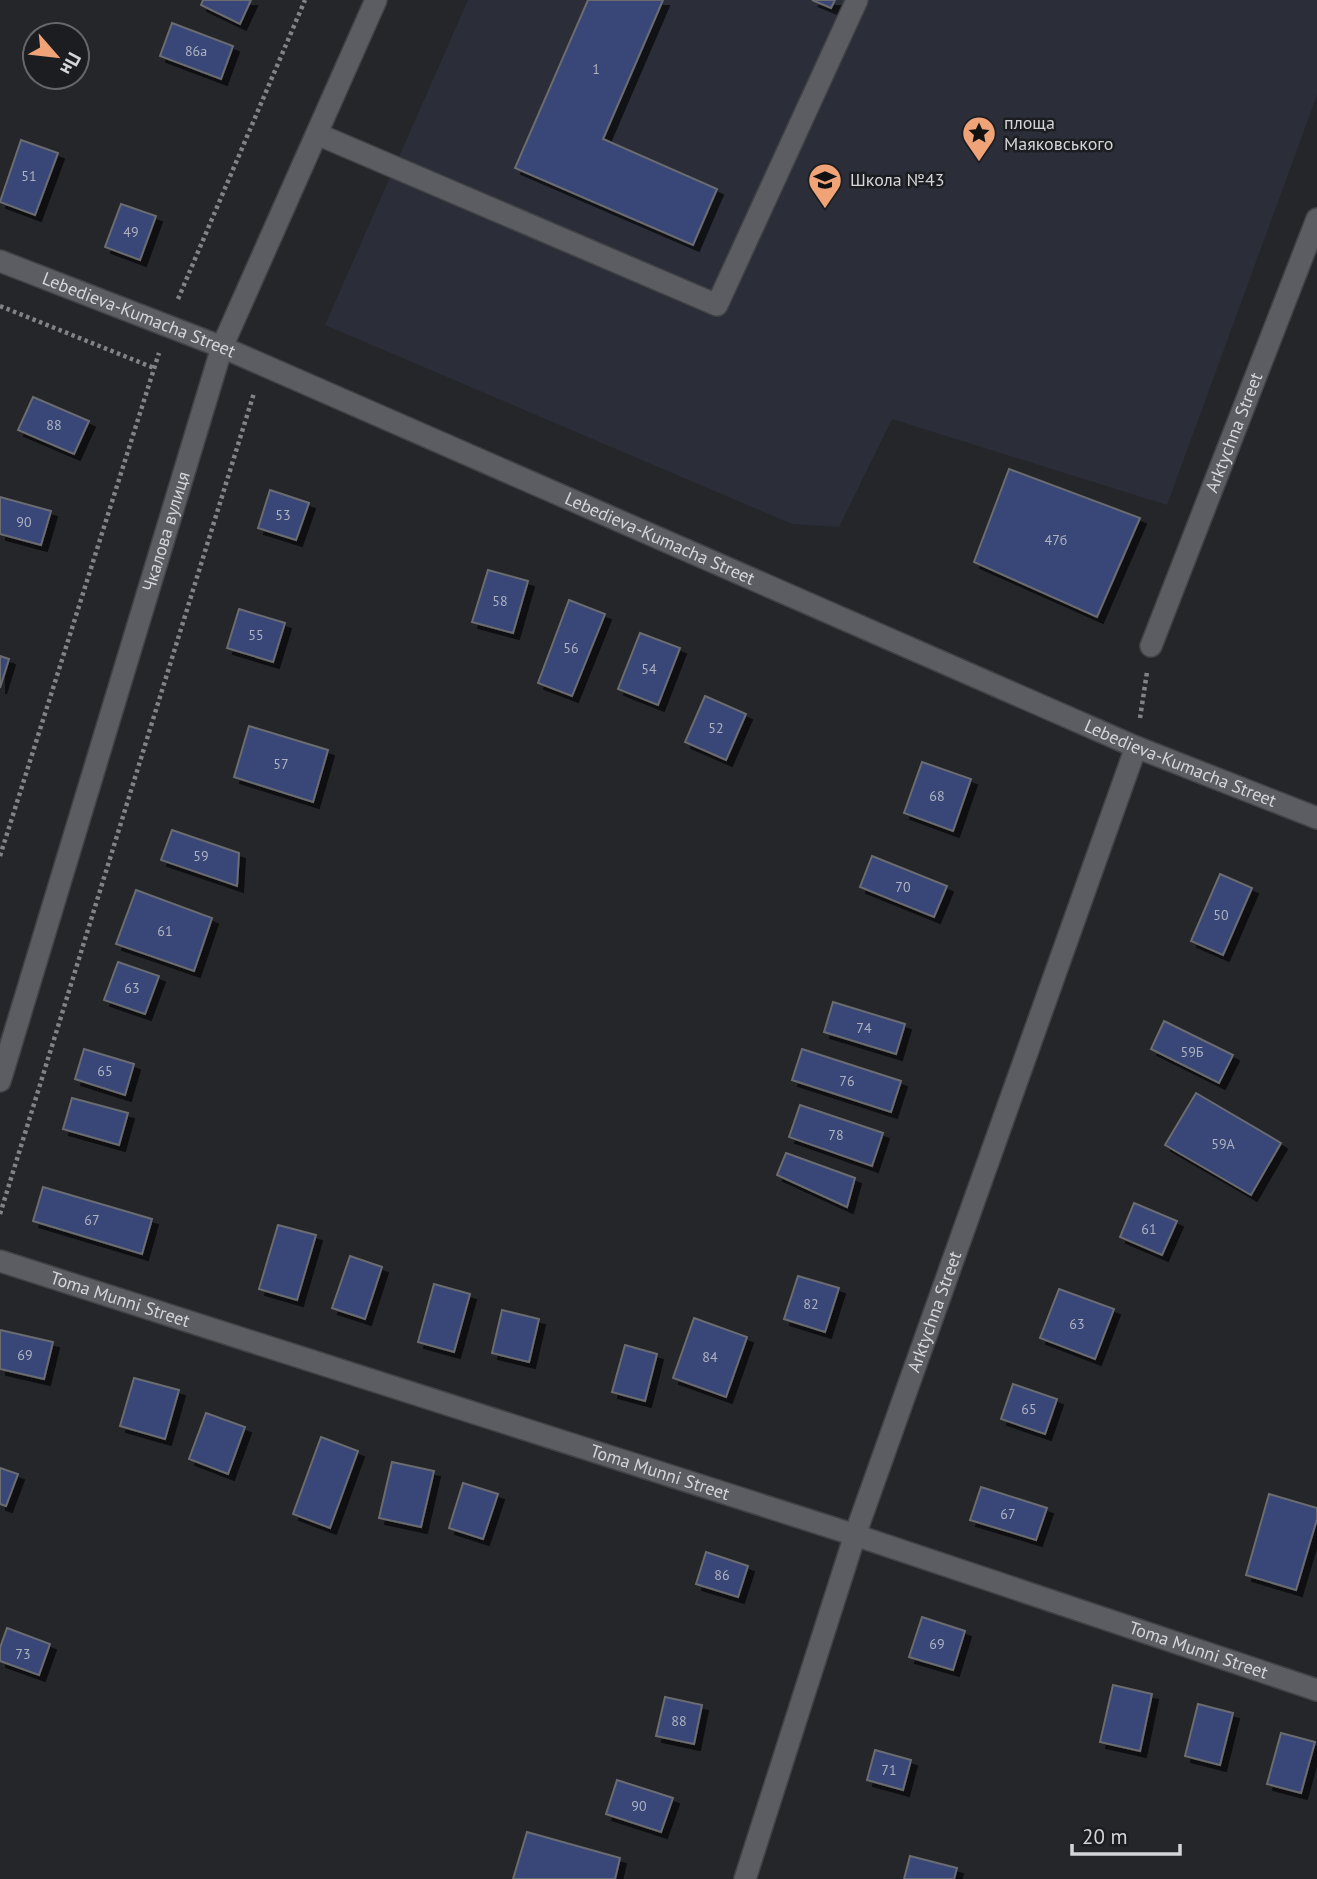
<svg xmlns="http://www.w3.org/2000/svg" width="1317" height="1879" viewBox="0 0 1317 1879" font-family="'PT Sans',sans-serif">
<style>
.built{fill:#2b2e38}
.building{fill:#384677;stroke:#6a6c70;stroke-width:2;filter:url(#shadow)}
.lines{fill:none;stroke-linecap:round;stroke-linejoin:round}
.minor-casing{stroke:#414246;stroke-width:24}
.path{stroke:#828386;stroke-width:4.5;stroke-dasharray:3.5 3.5;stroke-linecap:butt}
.minor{stroke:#5b5d62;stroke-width:21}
.labels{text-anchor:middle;stroke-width:5;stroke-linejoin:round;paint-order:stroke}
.number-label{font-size:14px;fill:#adb1c0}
.poi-label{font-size:18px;fill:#d4d5d8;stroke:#1b1d20;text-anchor:start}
.street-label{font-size:18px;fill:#d4d5d8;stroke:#1b1d20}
</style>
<defs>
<filter id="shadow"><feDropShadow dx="6" dy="6" stdDeviation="0" flood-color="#0009"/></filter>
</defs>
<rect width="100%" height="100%" fill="#25262a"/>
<polygon class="built" points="468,0 1317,0 1317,95 1167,505 892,419 839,527 792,524 325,325"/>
<g class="building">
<polygon points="203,0 251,0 240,24 201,5"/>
<polygon points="588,0 663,0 603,139 717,189 693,245 515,168"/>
<polygon points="812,0 835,0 831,8"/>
<polygon points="172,23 233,46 221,79 160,56"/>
<polygon points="21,140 58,153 35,215 0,202"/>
<polygon points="121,204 156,216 140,260 105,247"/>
<polygon points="33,397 89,421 74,454 18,430"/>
<polygon points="1009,469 1140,518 1097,617 974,562"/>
<polygon points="270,490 309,503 296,540 258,528"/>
<polygon points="0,497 51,511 41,545 0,534"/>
<polygon points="488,570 528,581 513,633 472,622"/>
<polygon points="569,600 605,614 572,696 538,683"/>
<polygon points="239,609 285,623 273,662 227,648"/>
<polygon points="640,633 680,648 658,705 618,689"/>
<polygon points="0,656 9,659 0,688"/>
<polygon points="705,696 746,714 726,760 685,742"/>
<polygon points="249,726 328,750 313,802 234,777"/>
<polygon points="922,762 971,779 953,831 904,813"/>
<polygon points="172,830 239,853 237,886 161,860"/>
<polygon points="872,856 947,886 934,917 860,887"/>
<polygon points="1220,874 1252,888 1223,955 1191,941"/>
<polygon points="136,890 212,918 194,971 116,944"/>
<polygon points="118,962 159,976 145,1014 104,1000"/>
<polygon points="833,1002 905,1024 896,1054 824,1032"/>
<polygon points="1164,1021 1233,1055 1219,1083 1151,1049"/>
<polygon points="84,1049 134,1064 125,1095 75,1079"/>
<polygon points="802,1049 901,1081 891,1112 792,1080"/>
<polygon points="1196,1093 1281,1143 1251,1195 1165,1145"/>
<polygon points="72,1098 128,1113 119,1145 63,1129"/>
<polygon points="800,1105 883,1133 872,1166 789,1137"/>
<polygon points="786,1153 855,1178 847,1207 777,1175"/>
<polygon points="43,1187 152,1219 142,1254 33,1221"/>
<polygon points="1134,1203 1177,1221 1162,1255 1120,1237"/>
<polygon points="278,1225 316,1235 297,1300 259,1289"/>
<polygon points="350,1256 382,1267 365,1319 332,1308"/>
<polygon points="798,1276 839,1288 825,1332 784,1319"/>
<polygon points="434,1284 470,1294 454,1352 418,1342"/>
<polygon points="1059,1289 1114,1309 1095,1359 1040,1338"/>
<polygon points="502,1310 539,1319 529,1362 492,1353"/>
<polygon points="694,1318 747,1337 726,1397 673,1378"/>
<polygon points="0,1330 53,1342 44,1379 0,1369"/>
<polygon points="625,1345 657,1354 645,1401 612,1392"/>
<polygon points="134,1378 179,1390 165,1439 120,1426"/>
<polygon points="1013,1384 1057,1399 1045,1434 1001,1419"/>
<polygon points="206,1413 245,1427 228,1474 189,1459"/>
<polygon points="321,1437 358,1451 330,1528 293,1514"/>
<polygon points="392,1462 434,1471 421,1527 379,1518"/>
<polygon points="0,1468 18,1474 6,1506 0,1504"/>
<polygon points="463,1483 498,1494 483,1539 449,1528"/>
<polygon points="981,1487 1047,1508 1036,1540 970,1520"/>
<polygon points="1269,1494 1317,1508 1317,1519 1296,1590 1246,1575"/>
<polygon points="706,1552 748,1566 738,1597 696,1584"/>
<polygon points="922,1617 965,1631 953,1670 909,1657"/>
<polygon points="7,1628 50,1644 39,1675 0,1661 0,1648"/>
<polygon points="1113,1685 1152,1694 1140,1751 1100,1742"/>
<polygon points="665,1697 702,1705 694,1744 656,1736"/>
<polygon points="1198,1704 1233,1713 1220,1765 1185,1756"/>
<polygon points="1281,1733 1315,1742 1301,1793 1267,1784"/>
<polygon points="875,1750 911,1760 903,1790 867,1780"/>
<polygon points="617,1780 673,1798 661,1832 606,1814"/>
<polygon points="527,1832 620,1858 615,1879 513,1879"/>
<polygon points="910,1856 957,1868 954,1879 904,1879"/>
</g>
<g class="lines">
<g class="minor-casing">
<g id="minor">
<polyline points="317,134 717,305 857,0"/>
<path id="s1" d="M0,261l222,86 914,400 181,71"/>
<path id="s2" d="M1151,646l166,-427"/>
<path id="s3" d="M0,1081l222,-734 154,-347"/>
<path id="s4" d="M0,1261l855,274 462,155"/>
<path id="s5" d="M745,1879l110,-344 281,-788"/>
</g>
</g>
<g class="path">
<polyline points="178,299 305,0"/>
<polyline points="0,306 154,368"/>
<polyline points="1140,718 1147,672"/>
<polyline points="0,856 159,353"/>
<polyline points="0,1214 254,393"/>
</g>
<use href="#minor" class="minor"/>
</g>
<defs>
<g id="sight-pin" transform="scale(1.75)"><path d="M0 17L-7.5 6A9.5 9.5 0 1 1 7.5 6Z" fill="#efa377" stroke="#1b1d20"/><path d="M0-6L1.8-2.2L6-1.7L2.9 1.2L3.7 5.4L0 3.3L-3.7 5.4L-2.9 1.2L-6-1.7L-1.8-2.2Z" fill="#111"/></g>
<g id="school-pin" transform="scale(1.75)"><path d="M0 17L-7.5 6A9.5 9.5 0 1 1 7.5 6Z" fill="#efa377" stroke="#1b1d20"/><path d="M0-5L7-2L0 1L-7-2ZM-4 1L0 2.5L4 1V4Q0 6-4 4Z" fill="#111"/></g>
</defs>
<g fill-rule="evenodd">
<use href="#sight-pin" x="979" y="133"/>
<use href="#school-pin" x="825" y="180"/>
</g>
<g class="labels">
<g class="number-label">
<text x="196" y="56">86а</text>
<text x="596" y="74">1</text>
<text x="29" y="181">51</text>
<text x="131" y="237">49</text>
<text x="54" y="430">88</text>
<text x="283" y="520">53</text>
<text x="24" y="527">90</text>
<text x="1056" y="545">47б</text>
<text x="500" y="606">58</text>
<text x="256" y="640">55</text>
<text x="571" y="653">56</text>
<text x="649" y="674">54</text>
<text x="716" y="733">52</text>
<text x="281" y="769">57</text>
<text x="937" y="801">68</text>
<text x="201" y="861">59</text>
<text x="903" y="892">70</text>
<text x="1221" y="920">50</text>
<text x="165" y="936">61</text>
<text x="132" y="993">63</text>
<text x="864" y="1033">74</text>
<text x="1192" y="1057">59Б</text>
<text x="105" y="1076">65</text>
<text x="847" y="1086">76</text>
<text x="836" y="1140">78</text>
<text x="1223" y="1149">59А</text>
<text x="92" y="1225">67</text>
<text x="1149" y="1234">61</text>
<text x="811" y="1309">82</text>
<text x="1077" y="1329">63</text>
<text x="25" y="1360">69</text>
<text x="710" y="1362">84</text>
<text x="1029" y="1414">65</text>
<text x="1008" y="1519">67</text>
<text x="722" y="1580">86</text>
<text x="937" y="1649">69</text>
<text x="23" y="1659">73</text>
<text x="679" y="1726">88</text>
<text x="889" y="1775">71</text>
<text x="639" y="1811">90</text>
</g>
<g class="poi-label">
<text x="1004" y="129">площа<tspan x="1004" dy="21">Маяковського</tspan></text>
<text x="850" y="186">Школа №43</text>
</g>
<g class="street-label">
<text dy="6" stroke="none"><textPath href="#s1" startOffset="149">Lebedieva-Kumacha Street</textPath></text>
<text dy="6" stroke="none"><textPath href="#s2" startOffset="229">Arktychna Street</textPath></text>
<text dy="6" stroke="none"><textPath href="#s3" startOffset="574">Чкалова вулиця</textPath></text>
<text dy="6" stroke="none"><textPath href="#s1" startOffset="716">Lebedieva-Kumacha Street</textPath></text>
<text dy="6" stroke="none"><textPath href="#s1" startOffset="1283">Lebedieva-Kumacha Street</textPath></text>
<text dy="6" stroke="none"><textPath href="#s4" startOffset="126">Toma Munni Street</textPath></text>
<text dy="6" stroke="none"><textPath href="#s5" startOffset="598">Arktychna Street</textPath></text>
<text dy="6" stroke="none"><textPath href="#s4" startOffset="693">Toma Munni Street</textPath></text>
<text dy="6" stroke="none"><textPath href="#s4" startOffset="1260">Toma Munni Street</textPath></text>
</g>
</g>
<g transform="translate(56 56) rotate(118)"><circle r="33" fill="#1b1d20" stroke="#65676a" stroke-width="2"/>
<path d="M0-5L12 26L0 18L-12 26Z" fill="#efa377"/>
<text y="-10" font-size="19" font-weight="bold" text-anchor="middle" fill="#d4d5d8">Пн</text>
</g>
<path d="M1072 1844v10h108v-10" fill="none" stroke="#d4d5d8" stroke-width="3.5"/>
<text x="1082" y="1844" font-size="21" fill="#d4d5d8" stroke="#1b1d20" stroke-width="5" paint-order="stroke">20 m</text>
</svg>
